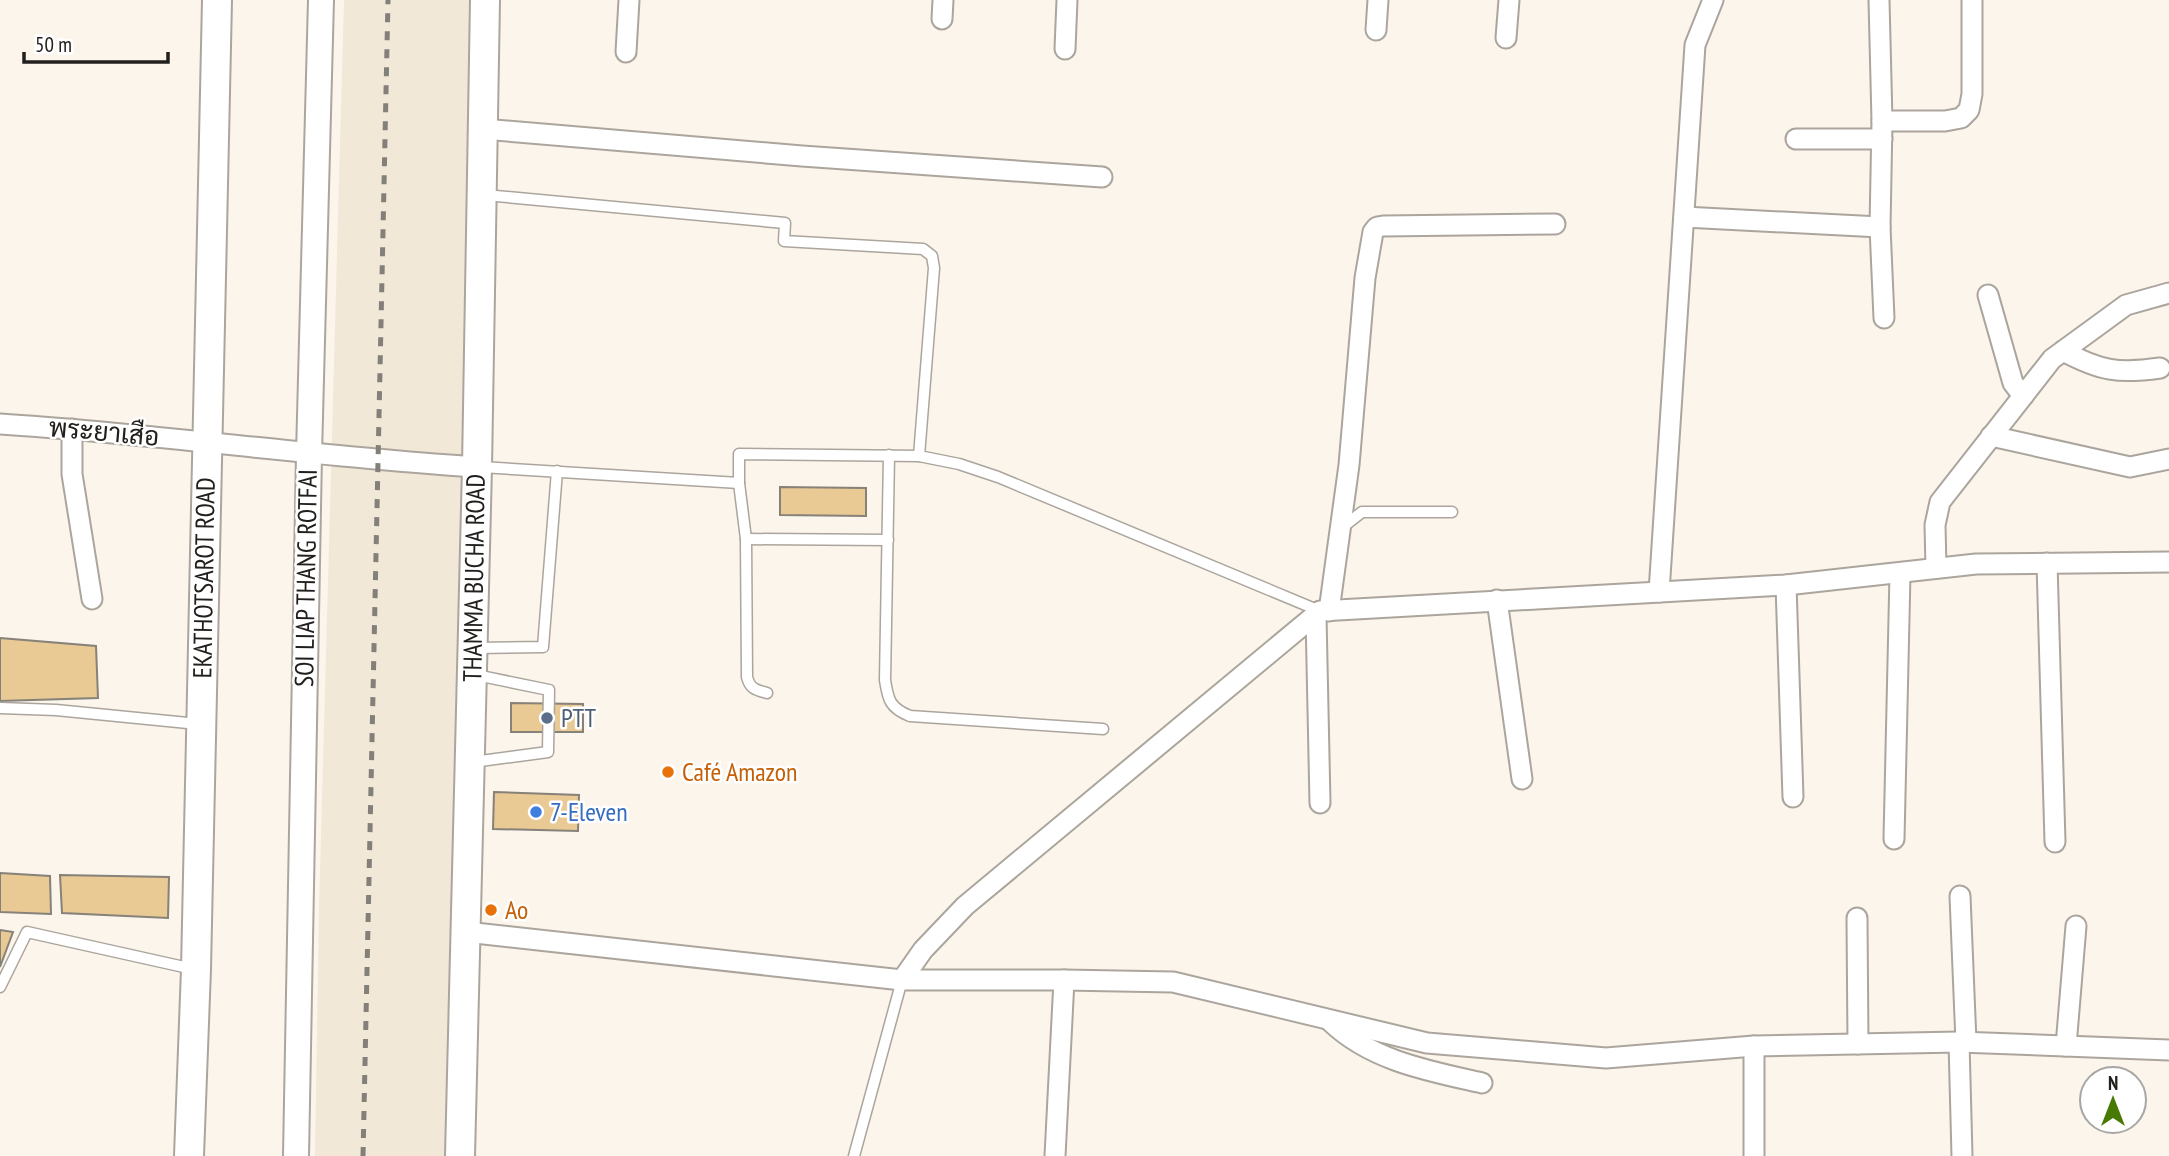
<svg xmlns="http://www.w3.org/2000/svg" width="2169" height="1156" viewBox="0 0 2169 1156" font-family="'PT Sans Narrow',Sarabun,sans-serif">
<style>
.built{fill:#f2e8d8}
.building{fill:#e9c994;stroke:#868179;stroke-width:2}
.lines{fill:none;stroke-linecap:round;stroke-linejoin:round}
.service-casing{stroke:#aba59d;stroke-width:13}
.minor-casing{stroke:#aba59d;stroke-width:23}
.tertiary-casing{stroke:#aba59d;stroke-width:28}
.secondary-casing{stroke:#aba59d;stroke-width:32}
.service{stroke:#fff;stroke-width:10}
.minor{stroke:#fff;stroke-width:19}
.tertiary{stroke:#fff;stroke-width:24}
.secondary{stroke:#fff;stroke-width:28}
.rail{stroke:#837f79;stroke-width:5;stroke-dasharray:9 9;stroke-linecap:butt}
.service-dot{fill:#5c6f8a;stroke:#fff;stroke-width:2.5}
.food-dot{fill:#e8710a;stroke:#fff;stroke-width:2.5}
.shop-dot{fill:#3f7fe0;stroke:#fff;stroke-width:2.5}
.labels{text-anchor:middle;stroke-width:5;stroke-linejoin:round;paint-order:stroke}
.street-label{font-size:26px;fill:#22201d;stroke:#fff}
.service-label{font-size:26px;fill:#4e5e75;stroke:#fff;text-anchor:start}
.food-label{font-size:26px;fill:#c56008;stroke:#fff;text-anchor:start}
.shop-label{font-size:26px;fill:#366cbe;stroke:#fff;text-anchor:start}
</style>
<rect width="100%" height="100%" fill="#fbf5ec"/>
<polygon class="built" points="344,0 474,0 446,1156 315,1156 319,908"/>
<g class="building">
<polygon points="780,487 866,488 866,516 780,515"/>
<polygon points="0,638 96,646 98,698 0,701"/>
<polygon points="511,703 583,704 583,732 511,732"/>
<polygon points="494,792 579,795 578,831 493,829"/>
<polygon points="0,873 50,876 51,914 0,912"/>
<polygon points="60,875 169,877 168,918 62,913"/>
<polygon points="0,930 13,932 0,967"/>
</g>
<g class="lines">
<g class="service-casing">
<g id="service">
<polyline points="485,195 785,223 784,241 923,249 932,256 934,268 919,456"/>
<path d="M889,455l-4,225c3,20 5,28 25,36l193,13"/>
<polyline points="481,467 739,483 739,454 919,456 959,464 998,477 1320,611"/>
<path d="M739,483l7,56 1,138c3,12 9,13 20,16"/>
<polyline points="1344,526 1362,512 1452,512"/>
<polyline points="746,539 888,540"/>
<polyline points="475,648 543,647 557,471"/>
<polyline points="0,708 56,710 198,724"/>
<polyline points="473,762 548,752 549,690 476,675"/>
<polyline points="0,987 27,932 193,969"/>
<polyline points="854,1156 902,980"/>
</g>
</g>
<g class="minor-casing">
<g id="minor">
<polyline points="942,19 943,0"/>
<polyline points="1376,30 1378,0"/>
<polyline points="1506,38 1509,0"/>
<polyline points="1065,49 1067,0"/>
<polyline points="626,52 629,0"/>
<polyline points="1882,121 1945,121 1961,118 1969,110 1972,94 1972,0"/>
<polyline points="483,129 802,156 1102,177"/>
<polyline points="1796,139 1882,139"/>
<polyline points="1684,217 1880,227 1882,121 1879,0"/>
<polyline points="1880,227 1884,318"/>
<polyline points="1988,295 2013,383 2023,396"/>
<path d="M2063,351c37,20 56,23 97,17"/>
<path d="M0,424c159,10 317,33 477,43"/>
<polyline points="72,429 72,474 92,599"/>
<polyline points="1991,436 2130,467 2169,459"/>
<polyline points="2047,563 2055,842"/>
<polyline points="1936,568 1935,525 1940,502 2052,359 2126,305 2169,293"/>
<polyline points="1786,585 1793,797"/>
<polyline points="1659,592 1695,45 1713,0"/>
<polyline points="1497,600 1522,779"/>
<polyline points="1329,611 1349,465 1365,278 1373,232 1377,227 1383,226 1555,224"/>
<polyline points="1316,616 1320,803"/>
<polyline points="1894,839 1900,574"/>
<polyline points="1960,896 1966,1042"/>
<polyline points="1857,918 1858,1044"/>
<polyline points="466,932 902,980 1064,980 1173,982 1427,1043 1606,1058 1754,1046 1959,1042 2169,1050"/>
<polyline points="902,980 923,950 965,906 1320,611 1786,585 1976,564 2169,562"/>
<path d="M1331,1022c41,39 98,49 151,61"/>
<polyline points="1959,1042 1962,1156"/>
<polyline points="2066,1046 2076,926"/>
<polyline points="1055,1156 1064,980"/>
<polyline points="1754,1156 1754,1046"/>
</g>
</g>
<g class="tertiary-casing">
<polyline id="tertiary" points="296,1156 309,454 321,0"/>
</g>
<g class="secondary-casing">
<g id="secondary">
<polyline points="189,1156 196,969 217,0"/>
<polyline points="460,1156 477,467 485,0"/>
</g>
</g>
<use href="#service" class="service"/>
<use href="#minor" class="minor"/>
<use href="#tertiary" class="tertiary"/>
<use href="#secondary" class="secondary"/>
<polyline class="rail" points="363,1156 388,0"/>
</g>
<circle class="service-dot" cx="547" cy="718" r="7"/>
<g class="food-dot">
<circle cx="668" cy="772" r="7"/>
<circle cx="491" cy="910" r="7"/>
</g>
<circle class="shop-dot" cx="536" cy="812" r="7"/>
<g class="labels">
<g class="street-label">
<text transform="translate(104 432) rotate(5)" y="9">พระยาเสือ</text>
<text transform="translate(204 578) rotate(-89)" y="9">EKATHOTSAROT ROAD</text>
<text transform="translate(306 578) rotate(-89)" y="9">SOI LIAP THANG ROTFAI</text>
<text transform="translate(474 578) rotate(-89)" y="9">THAMMA BUCHA ROAD</text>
</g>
<g class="service-label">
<text x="561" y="727">PTT</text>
</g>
<g class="food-label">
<text x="682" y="781">Café Amazon</text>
<text x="505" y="919">Ao</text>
</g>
<g class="shop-label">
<text x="550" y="821">7-Eleven</text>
</g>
</g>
<g transform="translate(2113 1100)"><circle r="33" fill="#ffffff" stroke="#a7a6a5" stroke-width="2"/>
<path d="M0-5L12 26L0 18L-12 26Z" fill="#487a03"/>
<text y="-10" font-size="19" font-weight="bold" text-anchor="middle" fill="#22201d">N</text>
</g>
<path d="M24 52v10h144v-10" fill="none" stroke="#22201d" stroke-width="3.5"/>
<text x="35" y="52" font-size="21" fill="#22201d" stroke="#ffffff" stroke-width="5" paint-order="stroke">50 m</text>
</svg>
